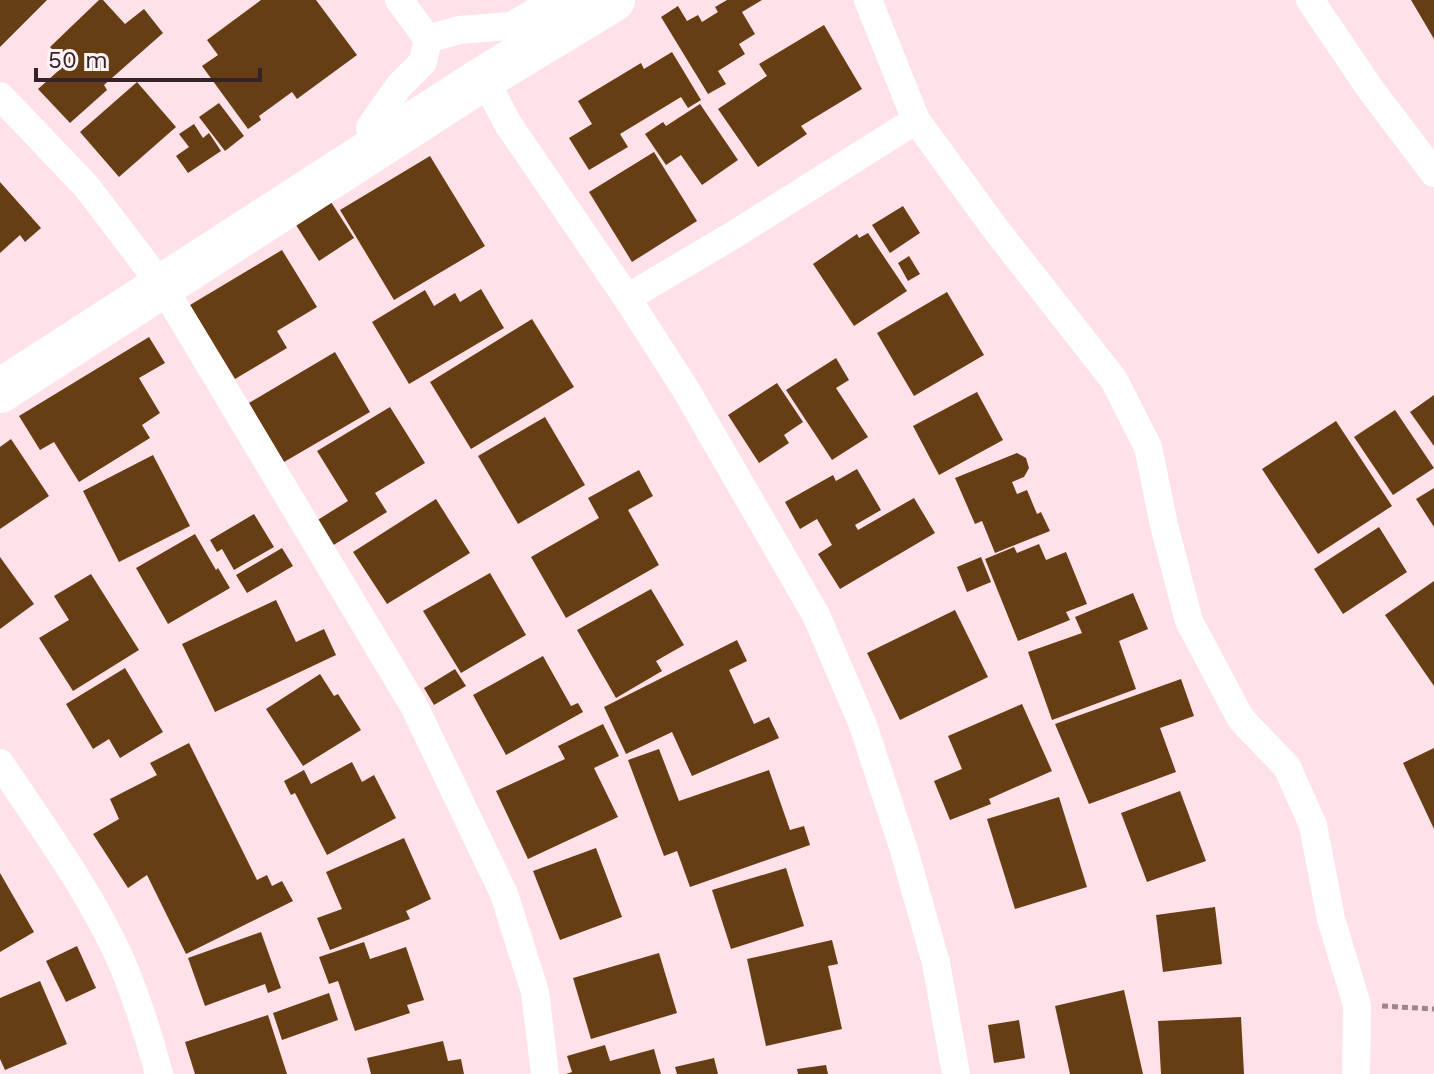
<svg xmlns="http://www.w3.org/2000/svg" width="1434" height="1074" viewBox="0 0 1434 1074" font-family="'Work Sans',sans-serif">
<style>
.building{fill:#673d14}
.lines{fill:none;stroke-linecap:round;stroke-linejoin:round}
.path{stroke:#9d858b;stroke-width:5;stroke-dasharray:6 4;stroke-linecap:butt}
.street{stroke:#fff;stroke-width:28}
.primary{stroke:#fff;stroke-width:44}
</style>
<rect width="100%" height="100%" fill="#ffe1e9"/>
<g class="building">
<polygon points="0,0 47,0 0,47"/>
<polygon points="99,0 103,0 125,24 144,9 163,33 104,85 107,90 70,123 38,89 66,64 50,47"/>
<polygon points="261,0 316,0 357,55 297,99 292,92 259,116 261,120 248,129 202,66 218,55 207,40"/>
<polygon points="727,0 762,0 742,12 755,34 739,44 745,54 718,71 726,84 708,94 661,17 678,6 687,21 698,15 702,22 718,12 715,7"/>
<polygon points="1411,0 1434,0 1434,39"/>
<polygon points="824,25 862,89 801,126 807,134 758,167 718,109 767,76 759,64"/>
<polygon points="672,52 701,100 688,108 681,97 620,134 628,147 589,170 569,138 592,124 578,101 641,63 644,69"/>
<polygon points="137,82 176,127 119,177 80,132"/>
<polygon points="219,103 244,136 225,151 199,117"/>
<polygon points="700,104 738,160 702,185 681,155 666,165 645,134 663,122 666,126"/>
<polygon points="194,124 203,138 209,133 221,151 188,173 176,156 189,147 179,134"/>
<polygon points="654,152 697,221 632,262 589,192"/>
<polygon points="430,156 485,246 394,300 340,210"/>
<polygon points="0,182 41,228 25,242 20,235 0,253"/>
<polygon points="331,202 354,238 319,261 296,225"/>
<polygon points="903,206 920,233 890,253 872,225"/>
<polygon points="868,233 907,291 854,326 813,264 857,234 859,238"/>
<polygon points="282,250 317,307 277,331 287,348 235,379 190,305"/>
<polygon points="909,256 920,274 908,281 898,263"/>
<polygon points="481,289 504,328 409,384 372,322 425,290 434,306 455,293 460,302"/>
<polygon points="947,292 984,355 914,396 877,333"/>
<polygon points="532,319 574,387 471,449 430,382"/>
<polygon points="149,337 165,363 139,378 160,413 142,425 150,438 79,482 54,442 40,450 19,416"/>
<polygon points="335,352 370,412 284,462 249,403"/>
<polygon points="836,358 849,380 836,388 868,437 832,460 786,390"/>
<polygon points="777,383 803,422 784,435 789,443 759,463 728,415"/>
<polygon points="977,392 1003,440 939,475 913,426"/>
<polygon points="1434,395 1434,446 1410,412"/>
<polygon points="390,407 425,463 375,493 387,512 332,546 316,521 348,501 317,451"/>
<polygon points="1395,410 1434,468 1393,495 1354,437"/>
<polygon points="545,417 585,485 518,524 478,456"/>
<polygon points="1336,421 1392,506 1318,554 1262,469"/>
<polygon points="11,439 49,496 0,529 0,447"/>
<polygon points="1017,453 1026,458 1029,468 1024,477 1012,482 1017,494 1027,490 1037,514 1041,512 1050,531 995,553 982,521 975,524 955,478"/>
<polygon points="153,455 190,526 119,562 83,491"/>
<polygon points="857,469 881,510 855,525 858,530 914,498 935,533 840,589 818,554 832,545 817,519 800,529 785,502 833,475 836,481"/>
<polygon points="639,470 653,496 628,510 659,565 566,618 531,557 599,518 588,498"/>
<polygon points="1434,488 1434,527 1416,499"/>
<polygon points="436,499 470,553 387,604 353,552"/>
<polygon points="254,514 274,547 234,570 222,549 217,552 210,540"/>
<polygon points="1379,527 1407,572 1343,614 1314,569"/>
<polygon points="195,534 216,570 218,568 230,588 168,624 136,568"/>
<polygon points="1039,544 1046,560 1066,552 1087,604 1066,612 1070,620 1018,641 985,559 1014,547 1017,553"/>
<polygon points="282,548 293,566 247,593 236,575"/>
<polygon points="0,557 34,604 0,629"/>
<polygon points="981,557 991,582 967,592 957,567"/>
<polygon points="490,573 526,635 461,673 423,611"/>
<polygon points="91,574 139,650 73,691 39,638 69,620 54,596"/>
<polygon points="1434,581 1434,686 1385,615"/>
<polygon points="651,589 684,645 656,661 662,671 616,698 577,630"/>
<polygon points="1133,593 1148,629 1119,641 1136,689 1052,720 1028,652 1082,633 1075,617"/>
<polygon points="276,600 296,642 324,629 336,655 215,712 182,644"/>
<polygon points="955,610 988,677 900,720 867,653"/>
<polygon points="737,640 747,661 729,670 754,724 769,717 779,738 692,776 672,732 626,754 604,707"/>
<polygon points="543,656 571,706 578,703 583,712 506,755 473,695"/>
<polygon points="125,668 163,732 120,758 109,739 93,749 66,704"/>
<polygon points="455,669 466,686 434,705 424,688"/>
<polygon points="320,674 334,696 338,694 361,730 303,766 266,709"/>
<polygon points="1181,679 1194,716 1160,728 1176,772 1089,804 1055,724"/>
<polygon points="1022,704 1052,771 989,799 991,804 950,820 934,781 962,769 948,736"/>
<polygon points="603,724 619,756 594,768 618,817 528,859 496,791 565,759 558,746"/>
<polygon points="189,743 257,880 267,875 272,886 282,881 293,901 186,954 147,875 128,888 93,834 119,819 110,799 157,775 150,763"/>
<polygon points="1434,748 1434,829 1403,763"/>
<polygon points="659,749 679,801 769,770 790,830 804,826 810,845 690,887 677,851 664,856 628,760"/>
<polygon points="352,762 362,782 374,775 396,818 327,855 295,793 291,795 284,781 304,770 311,784"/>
<polygon points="1180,791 1206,861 1147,882 1121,813"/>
<polygon points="1059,797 1087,887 1015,909 987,819"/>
<polygon points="404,838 431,899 406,911 410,919 330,950 317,918 342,909 326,872"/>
<polygon points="596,848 622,917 560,940 533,871"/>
<polygon points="786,868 804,926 731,949 712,890"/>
<polygon points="0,873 34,932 0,952"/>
<polygon points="1215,907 1222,964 1163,972 1156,915"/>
<polygon points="261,932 281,988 268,993 265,984 205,1006 188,958"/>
<polygon points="832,940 838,964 828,966 842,1029 766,1046 747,959"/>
<polygon points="364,942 370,959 406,947 424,1000 407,1005 410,1013 355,1031 338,981 329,984 319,957"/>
<polygon points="77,946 96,988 66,1002 46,961"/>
<polygon points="659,953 677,1013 591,1039 573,978"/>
<polygon points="40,981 67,1044 5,1070 0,1059 0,998"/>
<polygon points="1124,990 1143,1074 1070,1074 1055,1006"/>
<polygon points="329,993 338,1020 282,1040 273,1013"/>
<polygon points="268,1015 287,1074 195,1074 185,1042"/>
<polygon points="1241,1017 1244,1074 1161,1074 1158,1021"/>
<polygon points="1019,1020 1025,1058 994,1063 988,1025"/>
<polygon points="443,1041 448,1061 461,1059 464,1074 371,1074 367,1058"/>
<polygon points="605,1045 610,1061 654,1049 661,1074 566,1074 572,1072 567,1056"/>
<polygon points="714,1058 718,1074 677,1074 675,1067"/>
<polygon points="826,1065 828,1074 798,1074 797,1069"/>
</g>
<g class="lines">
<polyline class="path" points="1382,1006 1434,1009"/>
<g class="street">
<polyline points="868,0 916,120 997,231 1114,380 1148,447 1164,525 1189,621 1241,719 1287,767 1313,825 1331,919 1357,1005 1356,1074"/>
<polyline points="1310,0 1371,90 1434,173"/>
<polyline points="428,39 459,30 511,26 557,0"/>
<polyline points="484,78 508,124 627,298 686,390 816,615 863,725 904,850 936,963 956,1074"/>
<polyline points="0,96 86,186 163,287 414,706 504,894 535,992 545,1074"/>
<polyline points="374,150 370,127 399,86 423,62 428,39 399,0"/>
<polyline points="627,298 735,234 916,120"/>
<path d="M0,763c41,61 93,133 122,200 15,36 27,73 37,111"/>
</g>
<polyline class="primary" points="0,391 484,78 613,0"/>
</g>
<path d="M36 68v12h224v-12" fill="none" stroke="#352328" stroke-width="4"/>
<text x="48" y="68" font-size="24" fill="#352328" stroke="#fef4f7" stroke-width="6" paint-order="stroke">50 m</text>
</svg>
